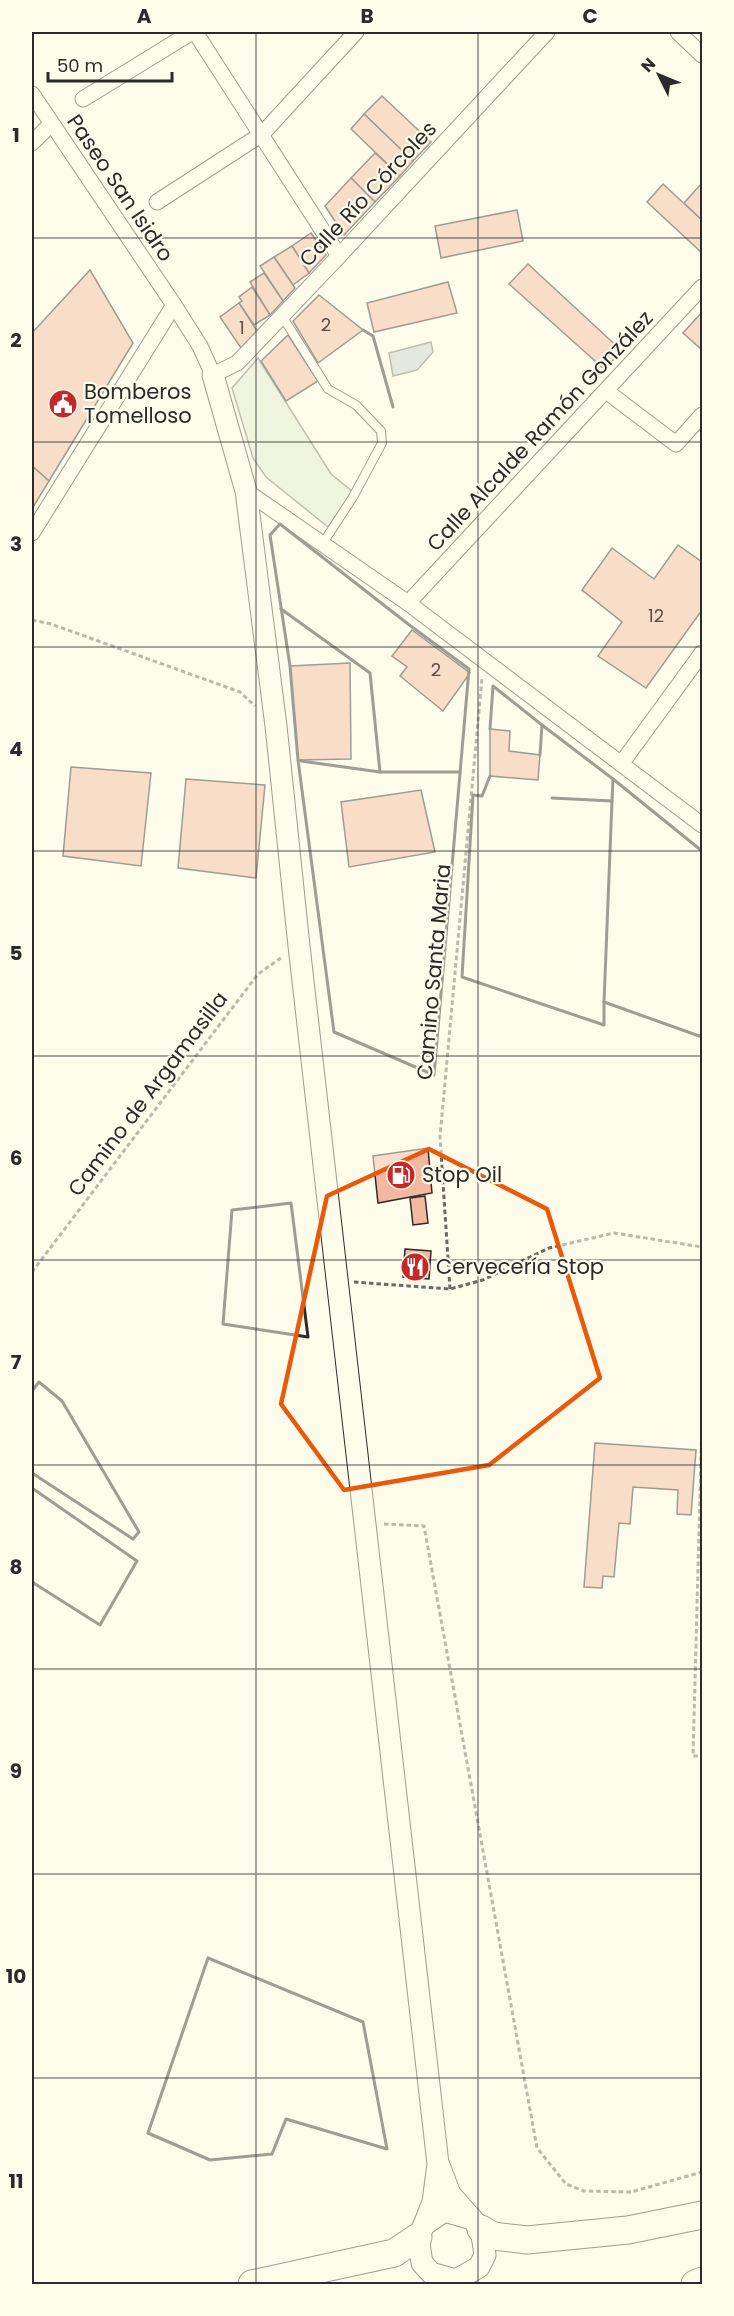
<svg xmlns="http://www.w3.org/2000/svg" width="734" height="2316" viewBox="0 0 734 2316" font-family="Poppins,sans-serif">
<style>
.green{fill:#deebd1;stroke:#74746e;stroke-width:1.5}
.water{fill:#c7d0d0;stroke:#74746e;stroke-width:1.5}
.building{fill:#f2b8a0;stroke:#2b2b2b;stroke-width:1.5}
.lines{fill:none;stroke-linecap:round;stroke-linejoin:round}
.lane-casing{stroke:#2b2b2b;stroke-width:10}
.street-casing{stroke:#2b2b2b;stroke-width:17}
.secondary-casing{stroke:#2b2b2b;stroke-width:23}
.highway-casing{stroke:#2b2b2b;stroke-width:29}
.path{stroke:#6a6964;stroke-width:3;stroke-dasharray:4.5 3;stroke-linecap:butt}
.lane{stroke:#fdfbea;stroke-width:8}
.street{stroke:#fdfbea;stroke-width:15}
.secondary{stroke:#fdfbea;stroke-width:21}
.highway{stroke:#fdfbea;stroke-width:27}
.wall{stroke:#2b2b2b;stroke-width:3}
.marked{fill:none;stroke:#e8590c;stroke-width:4.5;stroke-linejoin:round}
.grid{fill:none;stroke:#2b2b2b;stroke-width:1.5;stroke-opacity:0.55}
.labels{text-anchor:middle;stroke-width:4.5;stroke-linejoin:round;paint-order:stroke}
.number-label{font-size:18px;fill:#5d4e48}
.street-label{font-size:21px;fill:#2b2b2b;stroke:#fdfbea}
.poi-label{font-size:21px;fill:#2b2b2b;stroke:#fdfbea;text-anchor:start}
.neatline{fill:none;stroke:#2b2b2b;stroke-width:2}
.grid-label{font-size:20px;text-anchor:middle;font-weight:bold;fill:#2b2b2b}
</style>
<rect width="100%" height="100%" fill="#fdfbea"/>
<polygon class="green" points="258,358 331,474 353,492 328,527 266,477 253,458 232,388"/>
<polygon class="water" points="431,342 433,352 417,370 393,376 389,353"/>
<g class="building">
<polygon points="382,96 431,142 413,161 364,114"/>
<polygon points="364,114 413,161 400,176 351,129"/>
<polygon points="375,153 400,176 375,202 351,178"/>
<polygon points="351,178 375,202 344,235 325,206"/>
<polygon points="663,184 702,220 702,253 647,202"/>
<polygon points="701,184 702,186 702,220 684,203"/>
<polygon points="517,210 523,241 441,258 435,226"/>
<polygon points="311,233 326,255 309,273 292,246"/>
<polygon points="292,246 309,273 293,285 274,257"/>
<polygon points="274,257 295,288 283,301 260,266"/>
<polygon points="528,264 622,351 604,369 509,284"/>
<polygon points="90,270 133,343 49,481 32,466 32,333"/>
<polygon points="264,273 283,301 270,315 250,282"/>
<polygon points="448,282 457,313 374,332 367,303"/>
<polygon points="252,287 270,315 254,325 239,303 242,301 239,297"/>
<polygon points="319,295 363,330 318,363 293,321"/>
<polygon points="239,303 257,331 241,348 220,317"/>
<polygon points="702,312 702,350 683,333"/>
<polygon points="288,335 318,381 286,401 261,361"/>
<polygon points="32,466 49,481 32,509"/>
<polygon points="678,545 702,562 702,610 646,688 598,656 622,622 582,590 612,548 654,579"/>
<polygon points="412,630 470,673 443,711 400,676 407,667 392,656"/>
<polygon points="350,663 351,759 298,760 290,666"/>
<polygon points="490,729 510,731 509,751 540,755 538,780 490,776"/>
<polygon points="71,767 151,773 141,866 63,856"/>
<polygon points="186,779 265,785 256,878 178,868"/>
<polygon points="421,790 435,852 349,867 341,802"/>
<polygon points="428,1148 432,1193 378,1203 373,1156"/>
<polygon points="425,1196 428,1223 413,1225 410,1198"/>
<polygon points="405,1249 431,1251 429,1279 403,1277"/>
<polygon points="595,1443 696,1450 691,1515 677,1514 678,1490 633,1487 630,1524 619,1523 614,1577 603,1576 602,1588 584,1587"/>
</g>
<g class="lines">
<g class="lane-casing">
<polyline id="lane" points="282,316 328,389 356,405 381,431 382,443 353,497 323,543"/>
</g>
<g class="street-casing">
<g id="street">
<polyline points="195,32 339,256"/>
<polyline points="678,32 702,55"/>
<polyline points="32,94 174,305 200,346 213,375 237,363 243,357 339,256 547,32"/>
<polyline points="83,99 192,32"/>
<polyline points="32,143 51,124"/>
<polyline points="157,202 262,134 356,32"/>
<polyline points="606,391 676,444 702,415"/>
<polyline points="246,491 408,603 702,825"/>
<polyline points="32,533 174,305"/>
<polyline points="408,603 702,287"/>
<polyline points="621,764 702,653"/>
</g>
</g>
<g class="secondary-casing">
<g id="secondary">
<polyline points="213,375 246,491 276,726 299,946 438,2164 433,2202 424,2225"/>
<polyline points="439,2165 450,2194 472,2219"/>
<polygon points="444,2211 472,2219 481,2229 485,2255 479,2267 456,2280 431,2273 422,2263 418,2237 424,2225"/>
</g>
</g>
<g class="highway-casing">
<g id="highway">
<polyline points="481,2229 493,2236 527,2240 628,2230 702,2215"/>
<polyline points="252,2284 394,2253 418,2237"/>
<polyline points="695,2284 702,2281"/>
</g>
</g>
<g class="path">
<polyline points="32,620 51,624 240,692 255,706"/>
<polyline points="32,1272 258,974 281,958"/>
<polyline points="354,1282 450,1289 483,1280 549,1248 614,1233 702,1247"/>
<polyline points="450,1289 440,1137 482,678"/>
<polyline points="702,1419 693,1756 702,1756"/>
<polyline points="384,1524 424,1526 537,2148 566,2184 584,2191 631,2192 702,2172"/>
</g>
<use href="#lane" class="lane"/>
<use href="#street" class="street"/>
<use href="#secondary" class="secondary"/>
<use href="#highway" class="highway"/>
<g class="wall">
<polyline points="363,330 373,336 393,407"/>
<polygon points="280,524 408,624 469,669 434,1075 334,1032 298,760 290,666 270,535"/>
<polyline points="281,609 370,673 380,772 459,772"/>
<polyline points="542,725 613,779 612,801 552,798"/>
<polyline points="490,729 493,686 542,725 540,755"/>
<polyline points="301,761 380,772"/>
<polyline points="490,776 482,796 473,795 462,977 604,1025 604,1002"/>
<polyline points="613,779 702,851"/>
<polyline points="612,801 604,1002 702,1037"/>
<polygon points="291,1203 308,1337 223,1324 232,1210"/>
<polyline points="32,1391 39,1382 62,1401 139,1532 133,1539 32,1473"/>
<polyline points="32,1488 137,1561 100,1625 32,1582"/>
<polygon points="208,1958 363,2022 387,2149 286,2119 272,2154 210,2160 148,2133"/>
</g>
</g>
<path d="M0 0H734V2316H0ZM429,1149l118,60 53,169 -111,87 -145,25 -63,-86 46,-208z" fill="#fdfbea" fill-opacity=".55" fill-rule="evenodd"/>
<path class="marked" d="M429,1149l118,60 53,169 -111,87 -145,25 -63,-86 46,-208z"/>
<path class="grid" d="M256,32v2252M478,32v2252M32,238h670M32,442h670M32,647h670M32,851h670M32,1056h670M32,1260h670M32,1465h670M32,1669h670M32,1874h670M32,2078h670"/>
<defs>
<g id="civic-disc" transform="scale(1.5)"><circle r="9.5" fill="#c62828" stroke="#fdfbea"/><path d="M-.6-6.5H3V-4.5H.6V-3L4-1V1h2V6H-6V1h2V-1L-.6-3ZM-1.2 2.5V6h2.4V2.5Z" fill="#fff"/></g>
<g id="fuel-disc" transform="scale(1.5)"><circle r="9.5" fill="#c62828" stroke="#fdfbea"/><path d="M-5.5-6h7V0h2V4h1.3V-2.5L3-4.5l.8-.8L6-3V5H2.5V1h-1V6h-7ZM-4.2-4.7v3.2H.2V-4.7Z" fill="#fff"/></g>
<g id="restaurant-disc" transform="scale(1.5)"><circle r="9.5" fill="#c62828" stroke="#fdfbea"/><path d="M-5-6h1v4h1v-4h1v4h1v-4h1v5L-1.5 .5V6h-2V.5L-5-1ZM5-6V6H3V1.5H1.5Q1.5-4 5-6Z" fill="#fff"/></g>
</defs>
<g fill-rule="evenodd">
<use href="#civic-disc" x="63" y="404"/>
<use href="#fuel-disc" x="401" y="1175"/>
<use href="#restaurant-disc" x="415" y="1267"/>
</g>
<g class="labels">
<g class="number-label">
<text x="326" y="331">2</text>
<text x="242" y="334">1</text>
<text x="656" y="622">12</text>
<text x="436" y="676">2</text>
</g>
<g class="street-label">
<text transform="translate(120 188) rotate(56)" y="7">Paseo San Isidro</text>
<text transform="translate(368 194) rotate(-47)" y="7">Calle Río Córcoles</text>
<text transform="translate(540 431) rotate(-47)" y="7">Calle Alcalde Ramón González</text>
<text transform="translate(434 972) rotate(-85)" y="7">Camino Santa Maria</text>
<text transform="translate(148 1094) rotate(-53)" y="7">Camino de Argamasilla</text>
</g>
<g class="poi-label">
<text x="84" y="399">Bomberos<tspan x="84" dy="24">Tomelloso</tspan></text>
<text x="422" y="1182">Stop Oil</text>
<text x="436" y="1274">Cervecería Stop</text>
</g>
</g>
<rect width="734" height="2316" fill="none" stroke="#fdfbea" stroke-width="66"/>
<g transform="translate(659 75) rotate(313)" stroke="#fdfbea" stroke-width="4.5" paint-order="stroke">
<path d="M0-4.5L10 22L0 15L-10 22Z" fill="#2b2b2b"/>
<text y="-9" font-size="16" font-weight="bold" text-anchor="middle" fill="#2b2b2b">N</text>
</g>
<path d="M48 72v9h124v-9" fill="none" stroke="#2b2b2b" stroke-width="3"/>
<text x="57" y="72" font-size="18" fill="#2b2b2b" stroke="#fdfbea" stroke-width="4.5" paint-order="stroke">50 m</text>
<rect x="33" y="33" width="668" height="2250" class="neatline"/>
<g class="grid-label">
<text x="144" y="23">A</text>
<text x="367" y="23">B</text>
<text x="590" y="23">C</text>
<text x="16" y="142">1</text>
<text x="16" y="347">2</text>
<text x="16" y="551">3</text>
<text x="16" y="756">4</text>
<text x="16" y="960">5</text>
<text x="16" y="1165">6</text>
<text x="16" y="1369">7</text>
<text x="16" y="1574">8</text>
<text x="16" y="1778">9</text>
<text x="16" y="1983">10</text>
<text x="16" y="2188">11</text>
</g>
</svg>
